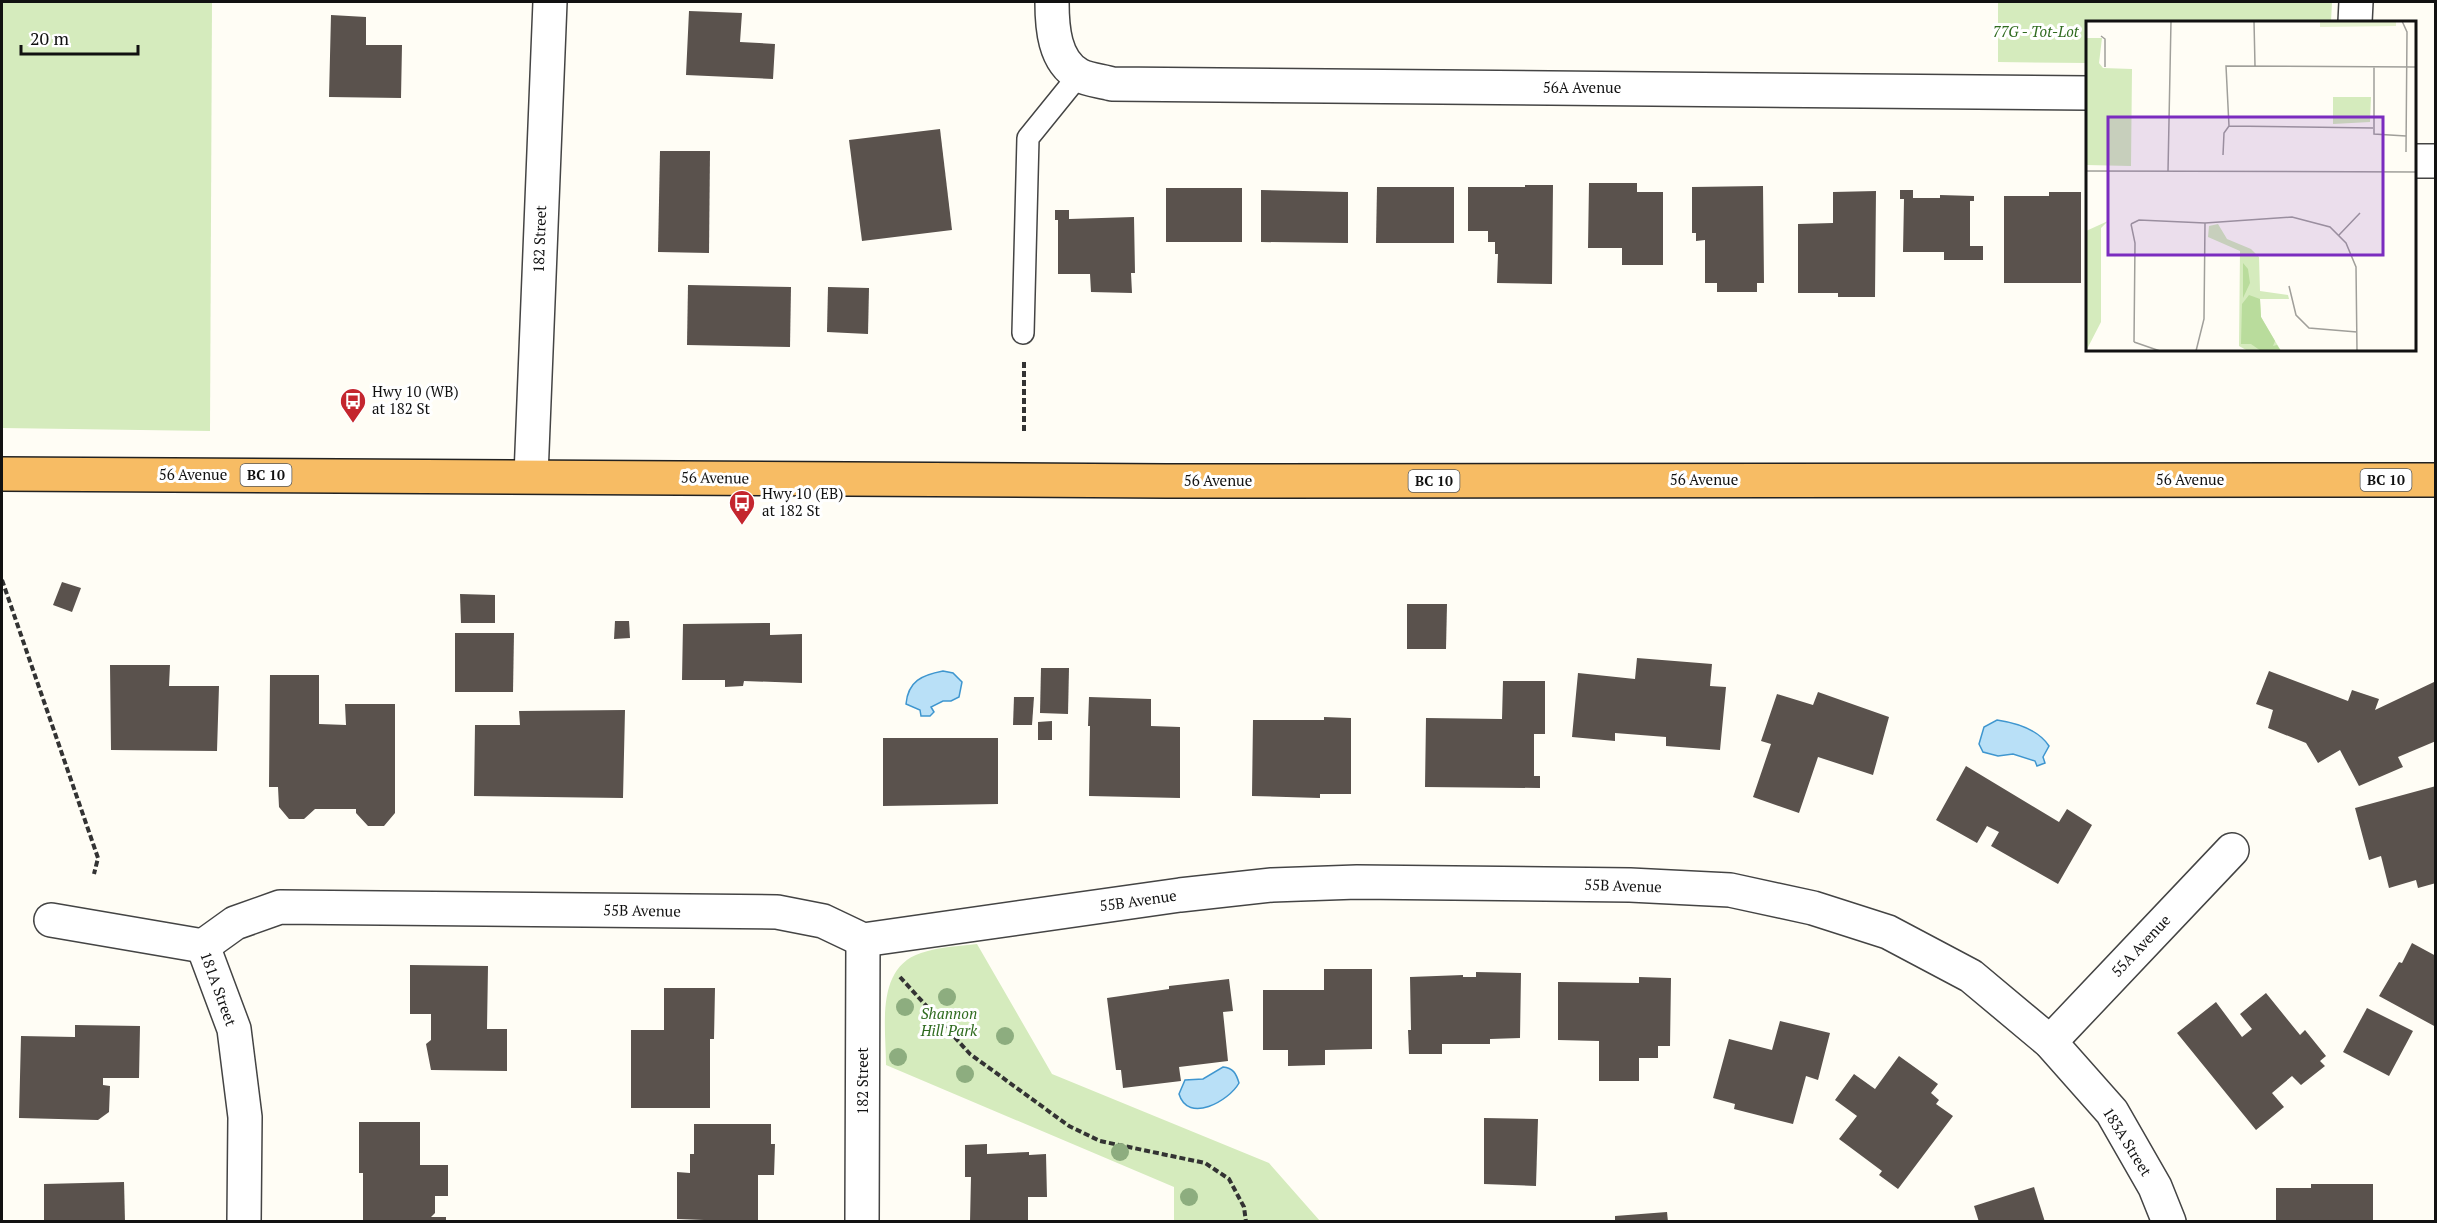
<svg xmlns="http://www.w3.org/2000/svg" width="2437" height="1223" viewBox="0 0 2437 1223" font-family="'PT Serif',serif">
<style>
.green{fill:#d5ebbd}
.water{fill:#b9e0f7;stroke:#3f96cf;stroke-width:1.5}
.building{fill:#5a524d}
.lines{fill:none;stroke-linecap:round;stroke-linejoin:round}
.service-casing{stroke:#444;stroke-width:24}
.minor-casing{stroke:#444;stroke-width:36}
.trunk-casing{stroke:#222;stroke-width:36}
.path{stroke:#333;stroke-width:4;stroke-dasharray:6 3;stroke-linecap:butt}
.service{stroke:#fff;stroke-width:21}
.minor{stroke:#fff;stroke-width:33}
.trunk{stroke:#f7bc64;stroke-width:33}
.tree{fill:#8dad7f}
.labels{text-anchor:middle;stroke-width:6;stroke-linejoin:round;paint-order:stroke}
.shield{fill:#fff;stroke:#585858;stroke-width:1.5}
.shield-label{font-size:14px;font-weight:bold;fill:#111}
.park-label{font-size:15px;font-style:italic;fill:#2f6b1f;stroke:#fff}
.street-label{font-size:15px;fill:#111;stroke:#fff}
.poi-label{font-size:15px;fill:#111;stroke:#fff;text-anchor:start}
.inset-road{fill:none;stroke:#a09f9a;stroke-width:1.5}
.view{fill:#7b2cbf;fill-opacity:0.15;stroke:#7b2cbf;stroke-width:3}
.inset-edge{fill:none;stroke:#111;stroke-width:3}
</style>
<rect width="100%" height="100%" fill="#fffdf5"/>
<g class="green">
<polygon points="2,2 212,2 210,431 2,428"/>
<polygon points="1998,2 2332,2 2331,22 2088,22 2087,63 1998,62"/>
<path d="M977,944l75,130 217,89 51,58h-146v-34l-288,-122c0,-38 -11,-97 35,-112 18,-6 38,-7 56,-9z"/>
</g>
<g class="water">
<path d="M943,671l10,2 9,9 -3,15 -8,4h-8l-12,6 3,5 -4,4h-9l-1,-6 -14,-6c2,-23 16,-29 37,-33z"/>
<path d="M1997,720c20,3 41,9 52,26l-6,11 2,6 -8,3 -2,-5 -22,-7 -15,2 -15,-4 -4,-8 5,-17z"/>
<path d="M1223,1067c10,1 13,6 16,16 -10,18 -51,41 -60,11l6,-14 18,-1z"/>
</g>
<g class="building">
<polygon points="689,11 742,13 740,42 775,44 773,79 686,75"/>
<polygon points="331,15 366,17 366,45 402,45 401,98 329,97"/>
<polygon points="940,129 952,230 862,241 849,140"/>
<polygon points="660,151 710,151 709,253 658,252"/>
<polygon points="1589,183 1637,183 1637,192 1663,192 1663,265 1622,265 1622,248 1588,248"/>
<polygon points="1525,185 1553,185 1552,284 1497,283 1498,254 1495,254 1495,242 1488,242 1488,231 1468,231 1468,187 1525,187"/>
<polygon points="1763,186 1764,283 1757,283 1757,292 1717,292 1717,283 1705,283 1705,240 1696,241 1696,233 1692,233 1692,187"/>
<polygon points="1377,187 1454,187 1454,243 1376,243"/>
<rect x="1166" y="188" width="76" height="54"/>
<polygon points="1261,190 1348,192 1348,243 1261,242"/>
<polygon points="1900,190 1913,190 1913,198 1940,198 1940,195 1974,196 1974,201 1970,201 1970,246 1983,246 1983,260 1944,260 1944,252 1903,252 1904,199 1900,199"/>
<polygon points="1876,191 1875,297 1838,297 1838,293 1798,293 1798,224 1833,223 1833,192"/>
<polygon points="2049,192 2081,192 2081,283 2004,283 2004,196 2049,196"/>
<polygon points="1055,210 1069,210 1069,219 1134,217 1135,273 1131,273 1132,293 1091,292 1090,274 1058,274 1058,220 1055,220"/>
<polygon points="688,285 791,287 790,347 687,345"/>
<polygon points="828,287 869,288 868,334 827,332"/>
<polygon points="62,582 81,588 72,612 53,605"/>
<polygon points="460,594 495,595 495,623 461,623"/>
<polygon points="1407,604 1447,604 1446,649 1407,649"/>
<polygon points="615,621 629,621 630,638 614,639"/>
<polygon points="770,623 770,635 802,634 802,683 744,681 743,686 725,687 725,680 682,680 683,624"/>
<polygon points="455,633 514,633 513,692 455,692"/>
<polygon points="1637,658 1712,664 1710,686 1726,687 1720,750 1666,746 1666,737 1615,733 1615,741 1572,737 1578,673 1635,679"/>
<polygon points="110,665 170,665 169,686 219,686 217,751 111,750"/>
<polygon points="1041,668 1069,668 1068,714 1040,713"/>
<polygon points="2269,671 2348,701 2352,690 2379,699 2375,710 2434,682 2436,741 2398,757 2403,767 2359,786 2340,750 2318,763 2306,743 2268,728 2273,710 2256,704"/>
<polygon points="270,675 319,675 319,724 346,725 345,704 395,704 395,813 384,826 368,826 356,813 356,809 315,809 304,819 289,819 279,807 278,787 269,787"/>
<polygon points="1503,681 1545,681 1545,734 1534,734 1534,776 1540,776 1540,788 1425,787 1426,718 1502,719"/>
<polygon points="1818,692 1889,717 1873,775 1818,757 1799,813 1753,797 1771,744 1761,741 1777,694 1813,705"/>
<polygon points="1014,697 1034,697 1032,725 1013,725"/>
<polygon points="1089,697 1151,699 1151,726 1180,727 1180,798 1089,796 1090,726 1088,726"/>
<polygon points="625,710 623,798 474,796 475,725 520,725 519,711"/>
<polygon points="1324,717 1351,718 1351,794 1320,794 1320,798 1252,796 1253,720 1324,720"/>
<polygon points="1052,721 1052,740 1038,740 1038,722"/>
<polygon points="883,738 998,738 998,804 883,806"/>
<polygon points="1966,766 2059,822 2067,809 2092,825 2058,884 1991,846 1999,832 1987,826 1977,843 1936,820"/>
<polygon points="2436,786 2436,883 2418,888 2416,880 2389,888 2381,856 2369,860 2355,808"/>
<polygon points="2412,943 2436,956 2436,1027 2379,996 2399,962 2402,963"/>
<polygon points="410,965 488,966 487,1029 507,1029 507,1071 431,1070 426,1044 431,1040 431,1014 410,1014"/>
<polygon points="1324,969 1372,969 1372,1049 1325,1050 1325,1065 1288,1066 1288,1050 1263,1050 1263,990 1324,990"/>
<polygon points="1476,972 1521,973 1520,1038 1490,1039 1490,1044 1442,1044 1442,1054 1409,1054 1408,1030 1411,1030 1410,977 1463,975 1463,977 1476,977"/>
<polygon points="1639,977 1671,978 1670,1046 1658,1046 1658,1058 1639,1058 1639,1081 1599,1081 1599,1041 1558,1040 1558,982 1639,983"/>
<polygon points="1229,979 1233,1011 1223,1012 1228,1061 1179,1067 1181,1081 1123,1088 1121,1070 1116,1070 1107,998 1169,989 1169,986"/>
<polygon points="664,988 715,988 714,1039 710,1039 710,1108 631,1108 631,1030 664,1030"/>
<polygon points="2266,993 2300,1035 2305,1030 2326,1056 2320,1061 2325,1066 2301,1085 2292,1076 2272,1093 2284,1107 2256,1130 2177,1033 2216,1002 2242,1037 2252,1029 2240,1014"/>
<polygon points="2367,1008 2413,1031 2389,1076 2343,1052"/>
<polygon points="1780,1021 1830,1033 1818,1080 1806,1076 1793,1124 1734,1109 1735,1104 1713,1098 1729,1039 1772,1050"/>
<polygon points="75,1025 140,1026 139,1078 103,1078 103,1085 110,1086 109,1112 98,1120 19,1118 21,1036 75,1037"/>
<polygon points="1899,1056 1938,1084 1931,1093 1939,1100 1936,1104 1953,1116 1898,1189 1879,1175 1882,1171 1839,1139 1857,1116 1835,1100 1854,1074 1875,1089"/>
<polygon points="1484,1118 1538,1119 1536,1186 1484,1184"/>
<polygon points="359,1122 420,1122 420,1165 448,1165 448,1196 435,1196 435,1213 431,1217 446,1217 446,1222 363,1222 363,1173 359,1173"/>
<polygon points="694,1124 771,1124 771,1144 775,1144 774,1175 758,1175 758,1222 677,1219 677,1172 690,1173 690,1154 694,1154"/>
<polygon points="987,1144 987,1154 1029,1152 1029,1155 1046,1154 1047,1197 1028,1197 1028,1222 970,1222 971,1177 965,1177 965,1145"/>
<polygon points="124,1182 125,1222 44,1222 44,1184"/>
<polygon points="2311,1184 2373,1184 2373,1222 2276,1222 2276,1188 2311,1188"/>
<polygon points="2034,1187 2045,1222 1979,1222 1974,1206"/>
<polygon points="1667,1212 1668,1222 1615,1222 1615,1216"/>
</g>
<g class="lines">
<g class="service-casing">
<polyline id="service" points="1023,333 1028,138 1079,75"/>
</g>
<g class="minor-casing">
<g id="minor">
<path d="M1052,2c0,25 2,59 27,73 9,5 23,6 33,9l976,9"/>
<polyline points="2355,22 2356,2"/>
<polyline points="2414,161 2436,161"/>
<polyline points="531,476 550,2"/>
<polyline points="51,920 203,946"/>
<polyline points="203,946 235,923 280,907 777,912 823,921 863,940 1180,895 1272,885 1357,882 1630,885 1730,890 1813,908 1888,932 1971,976 2050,1042 2112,1112 2155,1187 2169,1222"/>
<polyline points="203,946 234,1029 245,1117 244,1222"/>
<polyline points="2050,1042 2232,850"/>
<polyline points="862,1222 863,940"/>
</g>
</g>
<g class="trunk-casing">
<polyline id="trunk" points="2,474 1166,481 2436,480"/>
</g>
<g class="path">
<polyline points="1024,362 1024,431"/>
<polyline points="2,580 98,858 94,874"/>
<polyline points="900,977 970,1054 1069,1126 1100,1141 1205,1163 1229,1179 1244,1207 1246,1222"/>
</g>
<use href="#service" class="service"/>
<use href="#minor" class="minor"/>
<use href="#trunk" class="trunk"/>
</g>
<g class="tree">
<circle cx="947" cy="997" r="9"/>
<circle cx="905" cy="1007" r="9"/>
<circle cx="1005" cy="1036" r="9"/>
<circle cx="898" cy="1057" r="9"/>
<circle cx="965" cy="1074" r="9"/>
<circle cx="1120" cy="1152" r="9"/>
<circle cx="1189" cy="1197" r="9"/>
</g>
<defs>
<g id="bus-pin" transform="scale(1.35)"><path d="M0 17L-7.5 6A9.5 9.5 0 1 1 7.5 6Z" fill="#c4262e" stroke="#fff"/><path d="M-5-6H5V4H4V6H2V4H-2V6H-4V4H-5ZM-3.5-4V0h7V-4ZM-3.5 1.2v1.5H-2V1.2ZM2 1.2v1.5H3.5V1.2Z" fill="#fff"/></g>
</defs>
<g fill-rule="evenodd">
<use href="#bus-pin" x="353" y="401"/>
<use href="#bus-pin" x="742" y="503"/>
</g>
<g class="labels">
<g class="shield">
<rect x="240.5" y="464" width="51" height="22" rx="4.5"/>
<rect x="2360.5" y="469" width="51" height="22" rx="4.5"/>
<rect x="1408.5" y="470" width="51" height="22" rx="4.5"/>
</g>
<g class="shield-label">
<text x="266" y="480">BC 10</text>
<text x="2386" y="485">BC 10</text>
<text x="1434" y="486">BC 10</text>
</g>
<g class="park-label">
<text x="2036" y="37">77G - Tot-Lot</text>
<text x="949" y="1019">Shannon<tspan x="949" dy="17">Hill Park</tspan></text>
</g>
<g class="street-label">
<text x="1582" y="93">56A Avenue</text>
<text transform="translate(540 239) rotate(-88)" y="5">182 Street</text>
<text x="193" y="480">56 Avenue</text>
<text transform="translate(715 478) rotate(1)" y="5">56 Avenue</text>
<text x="1704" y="485">56 Avenue</text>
<text x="2190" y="485">56 Avenue</text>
<text x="1218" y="486">56 Avenue</text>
<text transform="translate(1623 886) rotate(2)" y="5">55B Avenue</text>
<text transform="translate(1138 901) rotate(-8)" y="5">55B Avenue</text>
<text transform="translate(642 911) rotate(1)" y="5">55B Avenue</text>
<text transform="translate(2141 946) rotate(-47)" y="5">55A Avenue</text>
<text transform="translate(218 989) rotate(70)" y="5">181A Street</text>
<text transform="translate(863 1081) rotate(-90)" y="5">182 Street</text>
<text transform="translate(2127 1142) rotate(58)" y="5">183A Street</text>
</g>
<g class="poi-label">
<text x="372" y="397">Hwy 10 (WB)<tspan x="372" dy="17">at 182 St</tspan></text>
<text x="762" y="499">Hwy 10 (EB)<tspan x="762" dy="17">at 182 St</tspan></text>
</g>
</g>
<g transform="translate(2086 21)">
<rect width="330" height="330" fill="#fffdf5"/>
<path d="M0,17h16l-3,25 4,5 29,1 -1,97 -45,-1zM247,76h38l-1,25 -37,2zM22,200l-7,7v94l-15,29v-120zM132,203l9,15 24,10 8,8 1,34 28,4 1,4h-29l1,18 20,34h-33l-9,-5 1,-95 -32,-14 1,-11z" fill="#d5ebbd"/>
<path d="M157,242l5,6 2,14 -7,15zM163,274l11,4 1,18 14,24 -2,5 4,-1 4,6h-20l-10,-7h-10l1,-40z" fill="#b9dc9c"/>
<path d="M234,0h76v5l-76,1z" fill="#e6f2cf"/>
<path class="inset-road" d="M168,0l1,45M316,0l5,11 -1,120M15,15l4,3v28M288,46v67l32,2M143,105l-3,-60 190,1M143,105l144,2M137,134l1,-22 5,-7M0,150l330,1M82,150l3,-150M45,203l8,-4 66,3 87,-6 38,10 16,16 10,24 1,84M45,203l4,19 -1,99M253,214l21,-22M203,265l7,29 13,13 48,4M48,321l26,9M110,330l8,-32 1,-96"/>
<path class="view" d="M22,96h275v138h-275z"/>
<rect width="330" height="330" class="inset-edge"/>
</g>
<rect width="2437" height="1223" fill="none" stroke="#111111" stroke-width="6"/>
<path d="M21 45v9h117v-9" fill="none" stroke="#111111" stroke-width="3"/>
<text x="30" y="45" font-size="18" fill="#111111" stroke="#ffffff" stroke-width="4.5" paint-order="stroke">20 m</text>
</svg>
